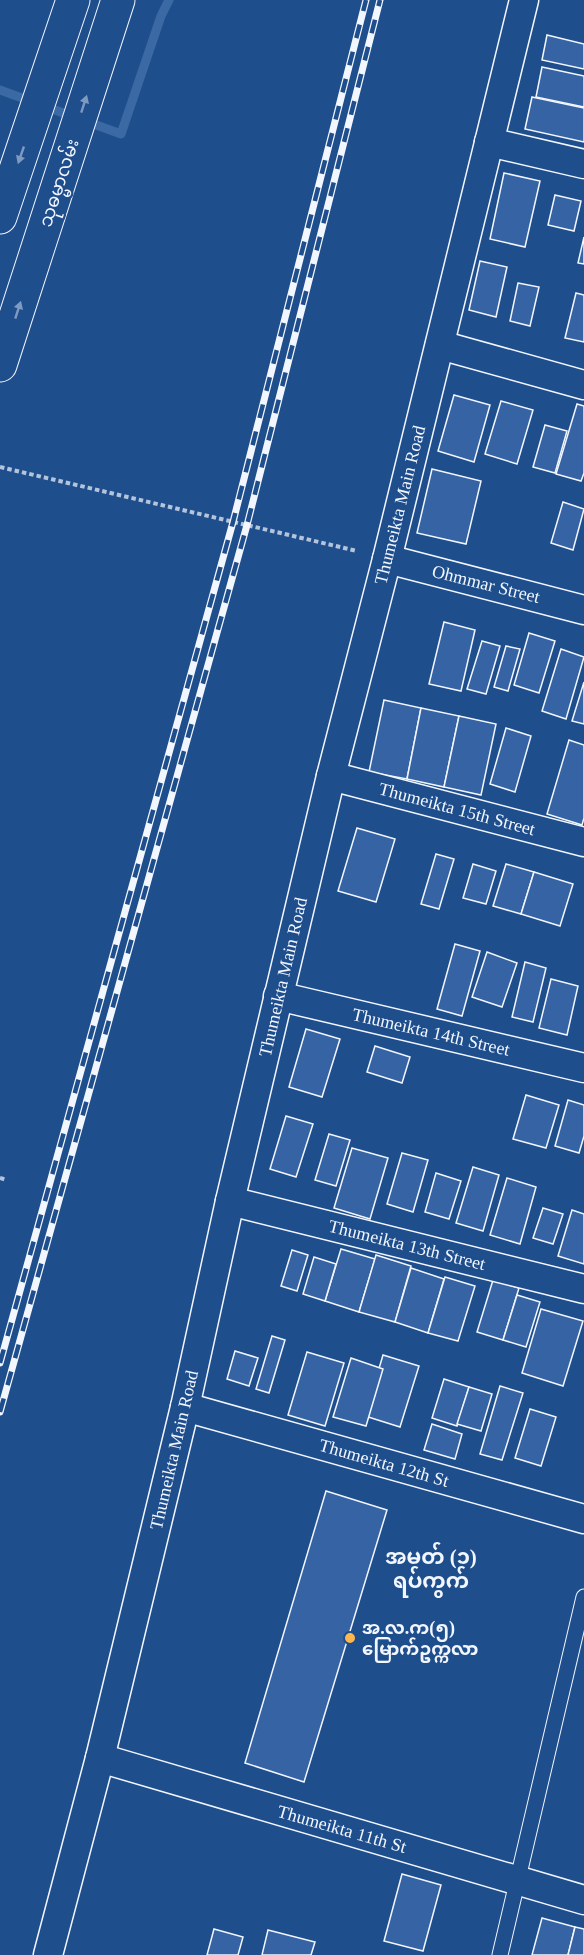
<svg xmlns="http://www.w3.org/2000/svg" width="584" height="1955" viewBox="0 0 584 1955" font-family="'Times New Roman','Noto Sans Myanmar',serif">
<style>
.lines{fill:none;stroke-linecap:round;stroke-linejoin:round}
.stream{stroke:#3b69a3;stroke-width:9}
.building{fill:#3563a3;stroke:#f2f6ff;stroke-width:1.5}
.lane-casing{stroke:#f2f6ff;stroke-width:17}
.street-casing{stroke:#f2f6ff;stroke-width:31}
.primary-casing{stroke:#f2f6ff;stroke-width:35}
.path{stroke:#b3c4dc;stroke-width:4;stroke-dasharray:4.5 3;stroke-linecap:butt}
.lane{stroke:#1f4e8c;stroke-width:15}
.street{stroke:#1f4e8c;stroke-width:28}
.primary{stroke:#1f4e8c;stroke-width:33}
.rail-casing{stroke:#f2f6ff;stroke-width:7}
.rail{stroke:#1f4e8c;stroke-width:4.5;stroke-dasharray:14;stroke-linecap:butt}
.oneway{fill:#7e9ac0}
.poi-dot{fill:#ffb74d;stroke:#1f4e8c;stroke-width:2}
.labels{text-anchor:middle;stroke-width:4.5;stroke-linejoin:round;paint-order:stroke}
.street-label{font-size:18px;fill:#f2f6ff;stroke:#1f4e8c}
.poi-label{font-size:18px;font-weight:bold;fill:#f2f6ff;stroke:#1f4e8c;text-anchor:start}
.quarter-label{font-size:21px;font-weight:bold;fill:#f2f6ff;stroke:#1f4e8c}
</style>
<rect width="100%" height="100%" fill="#1f4e8c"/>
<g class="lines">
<polyline class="stream" points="0,90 121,134 161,16 169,0"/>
</g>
<g class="building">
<polygon points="547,35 584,44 584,69 542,60"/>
<polygon points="542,67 584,76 584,107 536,97"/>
<polygon points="532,97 584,108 584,142 525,129"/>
<polygon points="504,173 540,181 525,247 490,239"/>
<polygon points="555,195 581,201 574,231 548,225"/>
<polygon points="584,237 584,264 578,263"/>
<polygon points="480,261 507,267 496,317 469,310"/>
<polygon points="518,283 539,287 530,326 510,321"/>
<polygon points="576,293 584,295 584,342 565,338"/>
<polygon points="454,395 490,405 474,462 438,451"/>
<polygon points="501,401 533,410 517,464 485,454"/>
<polygon points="577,404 584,406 584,473 581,481 556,474"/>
<polygon points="545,425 567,431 555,473 533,467"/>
<polygon points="432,469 481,481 466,544 417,533"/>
<polygon points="563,502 584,509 573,550 551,543"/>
<polygon points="444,622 475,630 461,691 429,684"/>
<polygon points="529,633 555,641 539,693 514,685"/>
<polygon points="482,641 500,646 486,694 467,689"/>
<polygon points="506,646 520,649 508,691 494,687"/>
<polygon points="561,649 584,657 566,719 542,711"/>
<polygon points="584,682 584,724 572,721"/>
<polygon points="384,700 421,708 407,779 369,772"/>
<polygon points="421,708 459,716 444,787 407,779"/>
<polygon points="459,716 496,724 481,795 444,787"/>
<polygon points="506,728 531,736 515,792 490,784"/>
<polygon points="569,740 584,745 584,818 582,825 547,814"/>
<polygon points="357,828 395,839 376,902 338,891"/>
<polygon points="436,854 454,859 439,909 421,904"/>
<polygon points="473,864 496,871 486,904 463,898"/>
<polygon points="506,864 534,872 521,914 493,906"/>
<polygon points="534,872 573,884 560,926 521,914"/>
<polygon points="455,944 480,951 462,1016 437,1009"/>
<polygon points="487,952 517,963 502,1007 472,997"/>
<polygon points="525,962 546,968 533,1022 512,1017"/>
<polygon points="551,979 578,986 567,1035 539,1028"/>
<polygon points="306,1029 340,1039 322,1097 289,1087"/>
<polygon points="375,1046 410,1057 402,1083 367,1072"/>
<polygon points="526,1095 559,1105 546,1148 513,1139"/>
<polygon points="568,1100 584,1105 584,1136 579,1153 555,1146"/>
<polygon points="286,1116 313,1124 296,1177 270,1169"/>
<polygon points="329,1134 350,1140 336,1186 315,1180"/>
<polygon points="352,1148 388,1158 370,1219 334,1208"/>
<polygon points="402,1153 428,1160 413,1212 387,1204"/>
<polygon points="473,1167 499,1175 483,1231 456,1223"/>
<polygon points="436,1173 461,1181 449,1219 425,1212"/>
<polygon points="507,1178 536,1187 520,1244 490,1235"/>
<polygon points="543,1208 563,1214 553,1244 533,1238"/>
<polygon points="572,1210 584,1214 584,1264 558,1256"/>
<polygon points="341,1249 375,1259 359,1312 325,1301"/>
<polygon points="292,1250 308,1255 297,1291 281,1286"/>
<polygon points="376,1255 411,1266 395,1322 359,1312"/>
<polygon points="314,1257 336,1264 325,1301 303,1294"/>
<polygon points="411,1268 444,1279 428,1333 395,1322"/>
<polygon points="445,1277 475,1286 458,1341 428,1333"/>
<polygon points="493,1280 519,1288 503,1340 477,1332"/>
<polygon points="517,1295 540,1302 526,1347 503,1340"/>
<polygon points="541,1309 583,1321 563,1386 522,1373"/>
<polygon points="272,1336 285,1340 269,1393 256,1389"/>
<polygon points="235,1351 258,1358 249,1386 227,1379"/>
<polygon points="307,1352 344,1363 325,1426 288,1415"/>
<polygon points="383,1355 419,1366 400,1427 365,1416"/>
<polygon points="351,1358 383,1369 366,1426 333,1417"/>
<polygon points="444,1379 469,1387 457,1426 432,1418"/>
<polygon points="500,1386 523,1393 502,1460 480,1454"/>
<polygon points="469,1387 492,1394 481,1431 457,1424"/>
<polygon points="530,1409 556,1417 541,1466 515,1458"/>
<polygon points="432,1424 462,1434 455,1459 424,1450"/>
<polygon points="326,1491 387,1510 304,1782 245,1763"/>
<polygon points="402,1874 441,1885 423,1951 384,1941"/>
<polygon points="542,1918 575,1927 568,1955 532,1955"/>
<polygon points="575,1927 584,1929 584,1955 568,1955"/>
<polygon points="214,1929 243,1937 238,1955 207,1955"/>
<polygon points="268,1930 315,1942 311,1955 262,1955"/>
</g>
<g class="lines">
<g class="lane-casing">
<polyline id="lane" points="500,1955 584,1597"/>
</g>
<g class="street-casing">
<g id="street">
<polyline points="489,142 584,164"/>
<polyline points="440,345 584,385"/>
<polyline points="387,559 584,610"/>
<polyline points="331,776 584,842"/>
<polyline points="278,996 584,1068"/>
<polyline points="230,1201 584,1289"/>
<polyline points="185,1407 584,1519"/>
<polyline points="100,1758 584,1900"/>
<polyline points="48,1955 100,1758 185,1407 230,1201 331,776 387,559 524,0"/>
</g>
</g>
<g class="primary-casing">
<g id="primary">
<polyline points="0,217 73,0"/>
<polyline points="0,365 118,0"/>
</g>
</g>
<g class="path">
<polyline points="0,467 357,551"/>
<polyline points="0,1178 7,1180"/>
</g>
<use href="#lane" class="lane"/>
<use href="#street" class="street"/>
<use href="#primary" class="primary"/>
<g class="rail-casing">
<g id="rail">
<polyline points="0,1363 233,522 366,0"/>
<polyline points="0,1412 247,525 380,0"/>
</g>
</g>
<use href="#rail" class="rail"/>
</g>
<defs><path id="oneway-solid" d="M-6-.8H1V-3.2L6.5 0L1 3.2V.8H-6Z" transform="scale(1.5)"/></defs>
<g class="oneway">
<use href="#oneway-solid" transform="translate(84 104) rotate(-72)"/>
<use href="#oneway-solid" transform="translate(21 155) rotate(109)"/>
<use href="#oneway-solid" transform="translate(18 310) rotate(-72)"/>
</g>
<circle class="poi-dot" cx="350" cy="1638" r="6"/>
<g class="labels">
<g class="street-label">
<text transform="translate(59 183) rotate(-72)" y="6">သုဓမ္မာလမ်း</text>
<text transform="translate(400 505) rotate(-76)" y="6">Thumeikta Main Road</text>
<text transform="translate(486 584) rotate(14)" y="6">Ohmmar Street</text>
<text transform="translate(457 809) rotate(15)" y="6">Thumeikta 15th Street</text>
<text transform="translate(283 977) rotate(-77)" y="6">Thumeikta Main Road</text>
<text transform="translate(431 1032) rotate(13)" y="6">Thumeikta 14th Street</text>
<text transform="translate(407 1245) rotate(14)" y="6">Thumeikta 13th Street</text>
<text transform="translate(174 1450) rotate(-77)" y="6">Thumeikta Main Road</text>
<text transform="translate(384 1463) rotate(16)" y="6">Thumeikta 12th St</text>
<text transform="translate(342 1829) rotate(16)" y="6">Thumeikta 11th St</text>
</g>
<g class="poi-label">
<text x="362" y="1634">အ.လ.က(၅)<tspan x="362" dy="21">မြောက်ဥက္ကလာ</tspan></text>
</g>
<g class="quarter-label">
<text x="431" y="1564">အမှတ် (၁)<tspan x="431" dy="24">ရပ်ကွက်</tspan></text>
</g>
</g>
</svg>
